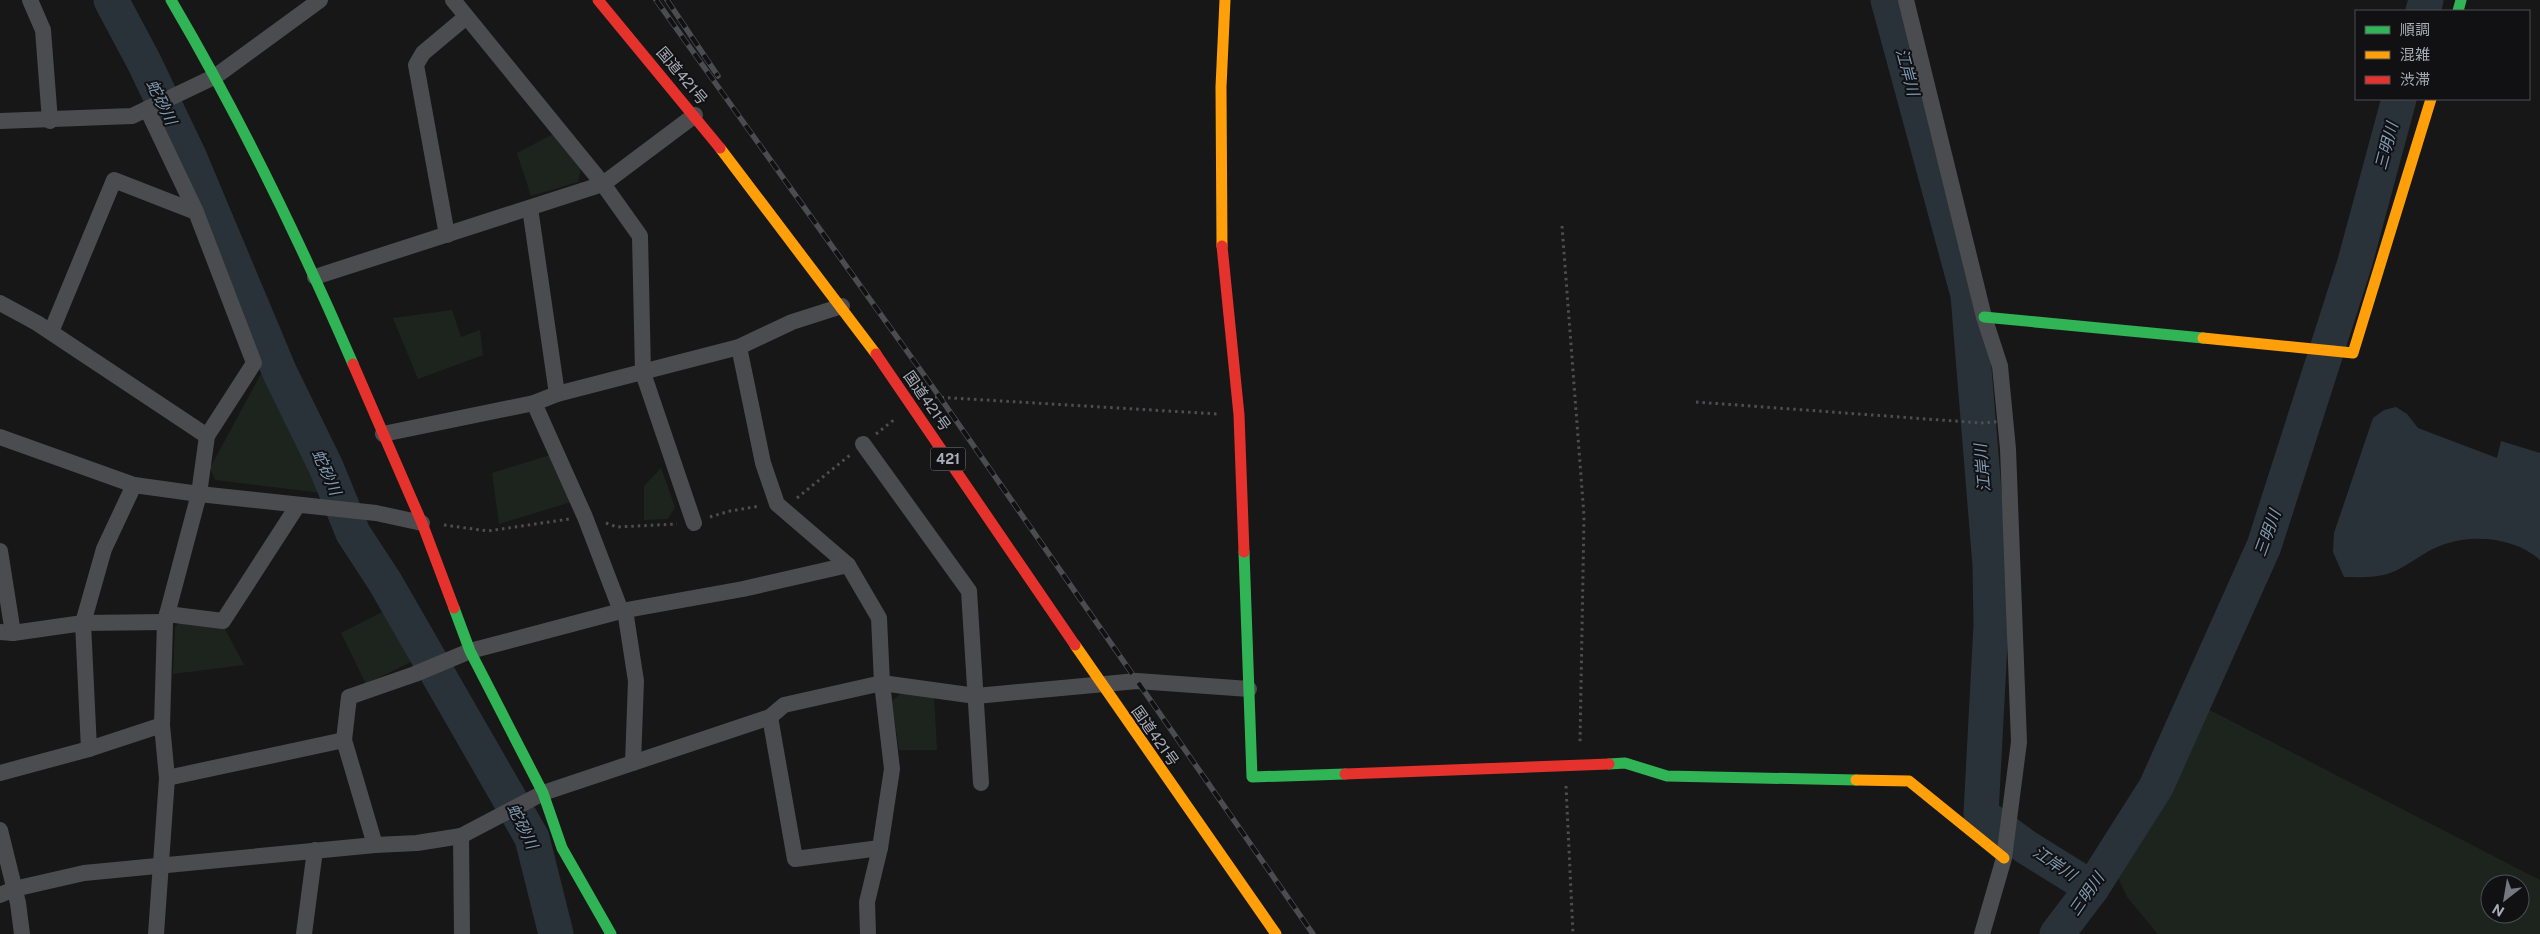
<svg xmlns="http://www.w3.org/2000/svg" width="2540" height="934" viewBox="0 0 2540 934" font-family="'Public Sans','Noto Sans JP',sans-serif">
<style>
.green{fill:#1d241e;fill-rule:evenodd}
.water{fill:#2a3239}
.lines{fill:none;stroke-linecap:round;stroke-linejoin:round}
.river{stroke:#2a3239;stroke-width:35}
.path{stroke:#4d4e52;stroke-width:3;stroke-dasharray:2.5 4;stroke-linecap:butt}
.street{stroke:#4b4c50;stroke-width:16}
.fast{stroke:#30b455;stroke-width:11}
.slow{stroke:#ff9f0a;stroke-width:11}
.jam{stroke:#e5322d;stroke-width:11}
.rail-casing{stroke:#4b4c4f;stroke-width:5.5}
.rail{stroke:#111113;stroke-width:4;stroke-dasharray:11;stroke-linecap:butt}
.path-bridge{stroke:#4d4e52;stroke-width:3;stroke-dasharray:2.5 4;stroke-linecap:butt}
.labels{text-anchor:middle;stroke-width:4;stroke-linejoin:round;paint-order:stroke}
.shield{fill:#111113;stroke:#7b7e86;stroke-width:1}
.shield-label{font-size:14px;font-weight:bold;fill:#a8adb8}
.street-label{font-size:15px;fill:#a8adb8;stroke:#111113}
.water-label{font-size:16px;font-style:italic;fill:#7f9bb3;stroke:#111113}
</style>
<rect width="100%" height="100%" fill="#171717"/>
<g class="green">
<polygon points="553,134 581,169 578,182 531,196 517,153"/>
<polygon points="452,310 461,337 480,330 483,355 418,379 393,318"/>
<polygon points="262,372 322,493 215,480 210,468"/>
<polygon points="550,455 571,502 499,524 492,473"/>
<polygon points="661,468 675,507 668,519 644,520 644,486"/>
<polygon points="388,609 413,661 366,684 341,633"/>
<polygon points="180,622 224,627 244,665 173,674 175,627"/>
<polygon points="904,691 934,695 937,750 899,750 892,701"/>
<path d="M2200,705l340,175v54h-382l-31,-37 -14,-30 50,-78zM2490,884h30v30h-30z"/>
</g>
<path class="water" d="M2396,407l11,7 11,14 79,30 4,-17 39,12v107c-25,-22 -64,-26 -95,-16 -23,7 -39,26 -62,31 -12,3 -27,2 -39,2l-11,-25 1,-19 39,-115 11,-8z"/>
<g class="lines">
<g class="river">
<polyline points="111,0 144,62 189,156 280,373 326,467 353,533 385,582 532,838 556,934"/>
<polyline points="1888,0 1968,295 1990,565 1991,625 1981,814 2026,847 2092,888"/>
<polyline points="2423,11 2426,0"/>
<polyline points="2057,934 2092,888 2156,787 2264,546 2355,262 2399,99"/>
</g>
<g class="path">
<polyline points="1562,226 1584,516 1580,744"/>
<polyline points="935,397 1218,414"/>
<polyline points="1696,402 1981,423"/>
<polyline points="876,434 895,419"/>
<polyline points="797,498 850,455"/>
<polyline points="710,517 730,511 760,506"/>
<polyline points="606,523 617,527 677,524"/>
<polyline points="444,525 488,531 569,519"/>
<polyline points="1566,786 1573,934"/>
</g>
<g class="street">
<polyline points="30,0 43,30 50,121"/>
<polyline points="453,0 603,184 640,236 643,373 694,523"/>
<polyline points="1906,0 1984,317 2000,366 2008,449 2019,742 2004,858 1982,934"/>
<polyline points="147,109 196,212 254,363 207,436 199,494 165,622 162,725 167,778 156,934"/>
<polyline points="0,121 132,116 216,76 320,0"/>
<polyline points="530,208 557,394"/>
<polyline points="447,235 416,65 423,53 466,17"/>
<polyline points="315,277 603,184 695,115"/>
<polyline points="0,303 37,323 207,436"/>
<polyline points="51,332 114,180 196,212"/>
<polyline points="739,347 763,463 777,504 848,565 879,618 882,683 892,769 880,848 867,902 868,934"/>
<polyline points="534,403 585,517 621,611"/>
<polyline points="383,434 534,403 557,394 739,347 792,322 842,306"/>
<polyline points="0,437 134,485 199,494 376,513 422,523"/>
<polyline points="863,444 969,591 981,783"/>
<polyline points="0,551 13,633"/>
<polyline points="625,610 636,681 633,763"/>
<polyline points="167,614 223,621 298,505"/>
<polyline points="0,632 13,633 83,623 165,622"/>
<polyline points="770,717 795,859 880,848"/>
<polyline points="89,749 83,623 104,549 134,485"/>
<polyline points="0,773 89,749 162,725"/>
<polyline points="167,778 344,740"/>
<polyline points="0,830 18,903 22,934"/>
<polyline points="461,836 462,934"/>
<polyline points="375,845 344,740 349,697 415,674 470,651 621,611 743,589 848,565"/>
<polyline points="0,895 14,889 84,873 375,845 417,843 461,836 543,793 770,717 784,705 882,683 976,696 1137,681 1249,689"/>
<polyline points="304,934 315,850"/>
</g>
<g class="fast">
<path d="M171,0c69,117 128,239 182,364"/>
<polyline points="2458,11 2461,0"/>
<polyline points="1984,317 2203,338"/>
<polyline points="1244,552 1252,777 1345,774"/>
<polyline points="454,608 470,651 543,793 562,848 611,934"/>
<polyline points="1609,764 1625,763 1667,776 1856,780"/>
</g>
<g class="slow">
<polyline points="720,148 876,354"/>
<polyline points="1222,246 1221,87 1225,0"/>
<polyline points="2203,338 2353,353 2431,99"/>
<polyline points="1075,645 1276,934"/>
<polyline points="1856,780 1909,781 2004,858"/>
</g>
<g class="jam">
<polyline points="598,0 720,148"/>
<polyline points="1222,246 1239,415 1244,552"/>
<polyline points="876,354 1075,645"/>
<polyline points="353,364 422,523 454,608"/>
<polyline points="1345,774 1609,764"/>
</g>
<g class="rail-casing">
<g id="rail">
<polyline points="656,0 939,396 1313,934"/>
<polyline points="667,0 718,76"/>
</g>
</g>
<use href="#rail" class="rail"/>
<polyline class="path-bridge" points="1981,423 2008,421"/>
</g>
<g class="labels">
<rect class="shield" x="930.5" y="447.5" width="35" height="23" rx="4"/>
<g class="shield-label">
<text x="948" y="464">421</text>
</g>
<g class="street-label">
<text transform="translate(682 76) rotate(50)" y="5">国道421号</text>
<text transform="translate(927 401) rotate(55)" y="5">国道421号</text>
<text transform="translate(1155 736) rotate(55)" y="5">国道421号</text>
</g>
<g class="water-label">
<text transform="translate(1908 72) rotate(75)" y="6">江岸川</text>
<text transform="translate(162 102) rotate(64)" y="6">蛇砂川</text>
<text transform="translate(2386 146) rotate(-75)" y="6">三明川</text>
<text transform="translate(1982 468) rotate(-95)" y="6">江岸川</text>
<text transform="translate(327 472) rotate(66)" y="6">蛇砂川</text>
<text transform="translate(2267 533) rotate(-70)" y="6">三明川</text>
<text transform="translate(523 826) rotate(64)" y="6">蛇砂川</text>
<text transform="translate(2055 863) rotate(34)" y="6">江岸川</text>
<text transform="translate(2086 894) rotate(-55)" y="6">三明川</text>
</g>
</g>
<rect x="2355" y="10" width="175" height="90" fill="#111113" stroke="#4d4f55"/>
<rect x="2365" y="26" width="25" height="8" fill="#30b455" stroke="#4d4f55"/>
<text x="2400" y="35" font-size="15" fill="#a8adb8">順調</text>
<rect x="2365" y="51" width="25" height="8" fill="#ff9f0a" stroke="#4d4f55"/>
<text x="2400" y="60" font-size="15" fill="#a8adb8">混雑</text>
<rect x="2365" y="76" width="25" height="8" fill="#e5322d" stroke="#4d4f55"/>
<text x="2400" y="85" font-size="15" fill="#a8adb8">渋滞</text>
<g transform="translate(2505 899) rotate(211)"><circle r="24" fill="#111113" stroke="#4d4f55"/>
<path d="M0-4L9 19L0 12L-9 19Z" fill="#757880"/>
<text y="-8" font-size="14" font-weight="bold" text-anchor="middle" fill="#a8adb8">N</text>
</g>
</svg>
